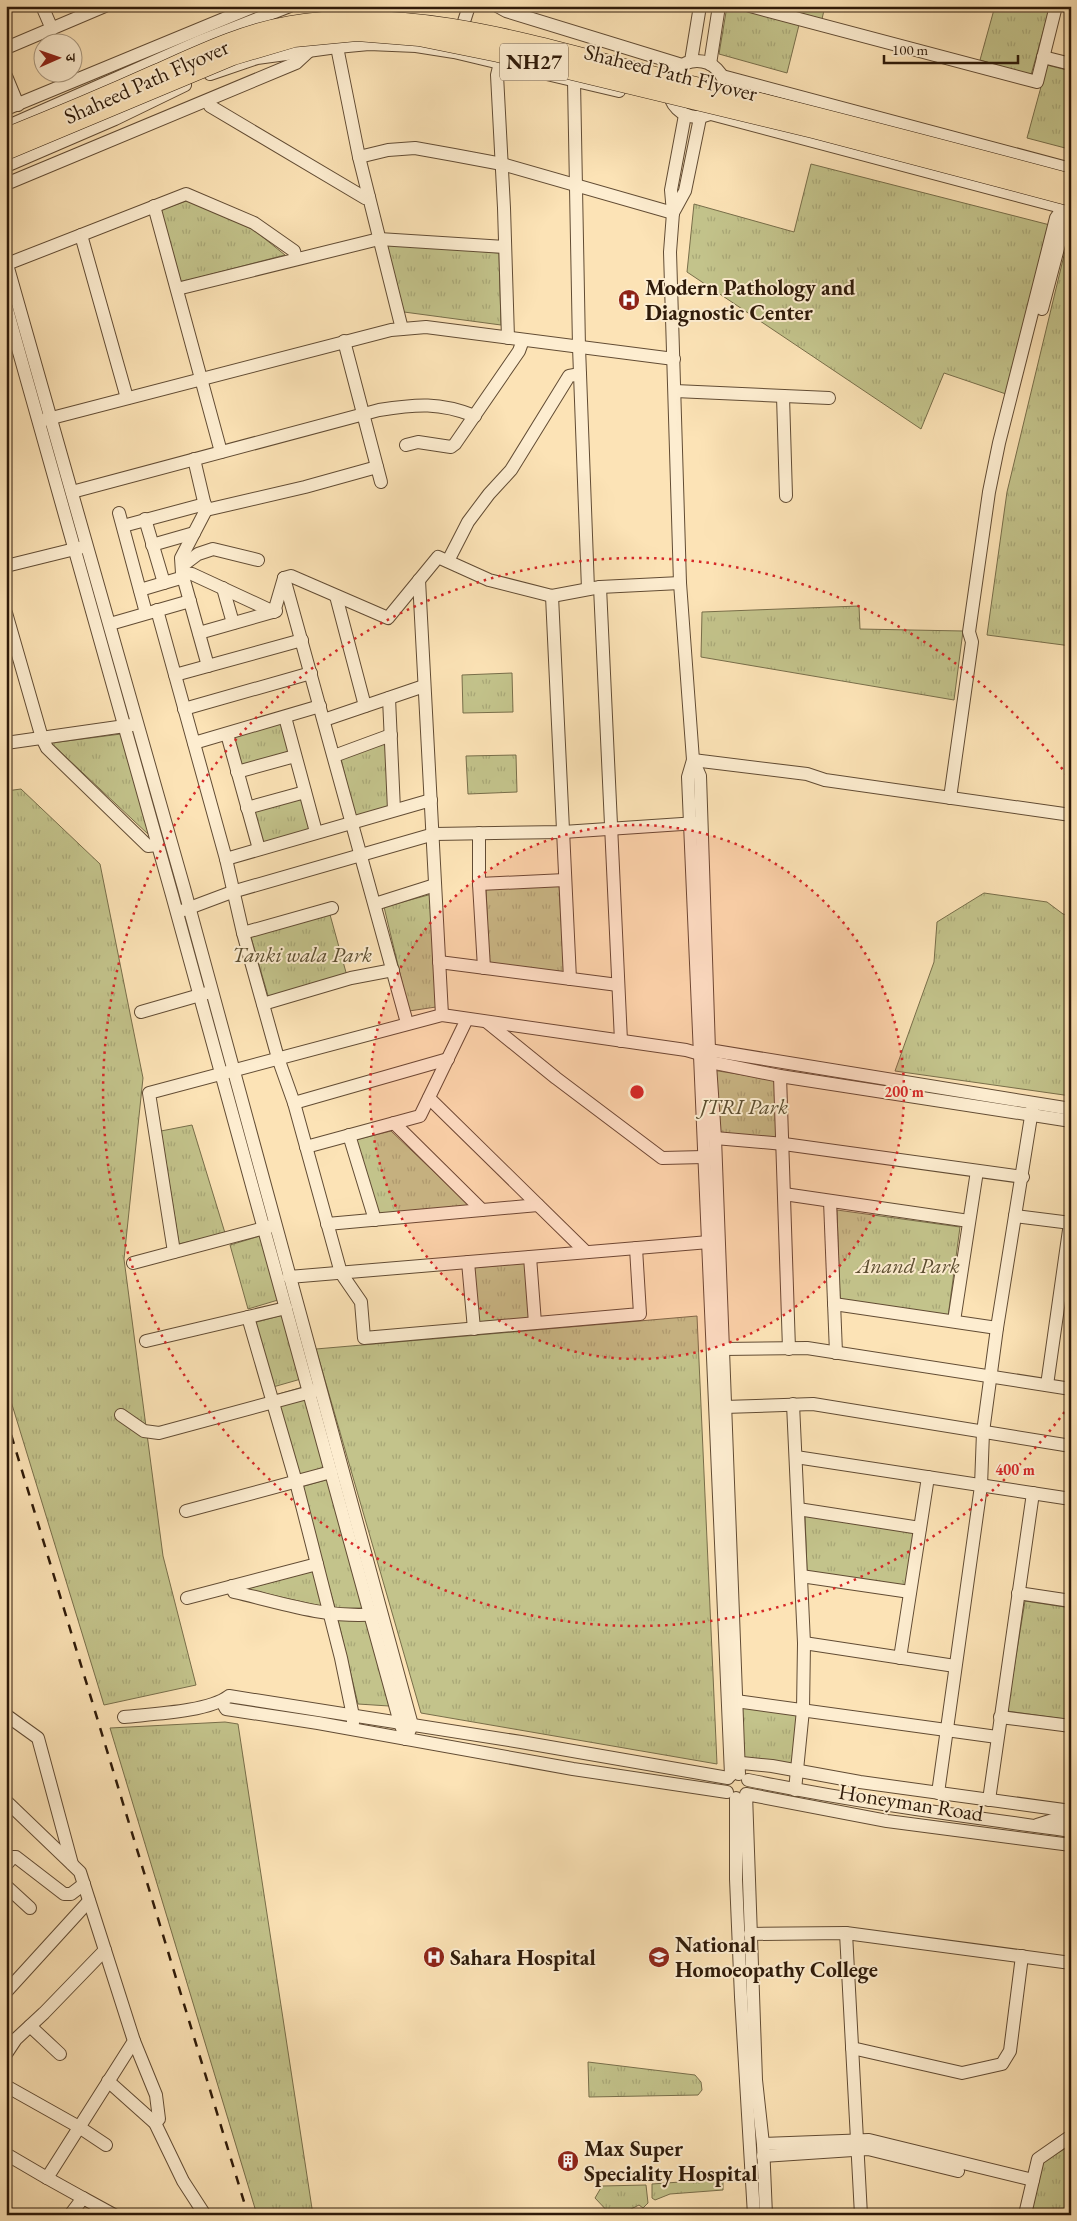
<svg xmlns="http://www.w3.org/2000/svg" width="1077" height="2221" viewBox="0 0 1077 2221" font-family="'EB Garamond','Noto Serif Devanagari',serif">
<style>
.grass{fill:url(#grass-tufts);stroke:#786e4a}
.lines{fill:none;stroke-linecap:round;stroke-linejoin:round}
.minor-casing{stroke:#624c34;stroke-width:14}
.minor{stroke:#fdedd0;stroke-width:12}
.rail{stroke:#2e1a09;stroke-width:2.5;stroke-dasharray:9 9;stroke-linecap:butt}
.highway-bridge-casing{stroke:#2e1a09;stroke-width:19;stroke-linecap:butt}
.highway-bridge{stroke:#fce3b6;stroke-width:18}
.ring{fill:none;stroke:#d62828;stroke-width:2.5;stroke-dasharray:2.5 5}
.labels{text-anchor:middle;stroke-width:4;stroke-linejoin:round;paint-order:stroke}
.shield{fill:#fdedd0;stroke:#6c5945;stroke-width:1}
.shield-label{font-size:21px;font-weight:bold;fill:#2e1a09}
.street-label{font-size:22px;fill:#2e1a09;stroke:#fdedd0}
.poi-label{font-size:22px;font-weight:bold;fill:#2e1a09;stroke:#fdedd0;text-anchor:start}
.park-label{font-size:22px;font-style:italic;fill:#5b4d30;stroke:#fdedd0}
.centre{fill:#d62828;stroke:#fdedd0;stroke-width:2.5}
.ring-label{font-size:15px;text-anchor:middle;font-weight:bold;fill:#d62828;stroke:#fdedd0;stroke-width:4;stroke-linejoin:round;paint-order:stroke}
</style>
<defs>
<pattern id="grass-tufts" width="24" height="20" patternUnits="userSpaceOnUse" patternTransform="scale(1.25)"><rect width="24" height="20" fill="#c3c38b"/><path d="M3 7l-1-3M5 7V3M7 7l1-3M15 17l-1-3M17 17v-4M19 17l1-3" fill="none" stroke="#a8a777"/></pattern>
</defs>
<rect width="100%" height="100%" fill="#fce3b6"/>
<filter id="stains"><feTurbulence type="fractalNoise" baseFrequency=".004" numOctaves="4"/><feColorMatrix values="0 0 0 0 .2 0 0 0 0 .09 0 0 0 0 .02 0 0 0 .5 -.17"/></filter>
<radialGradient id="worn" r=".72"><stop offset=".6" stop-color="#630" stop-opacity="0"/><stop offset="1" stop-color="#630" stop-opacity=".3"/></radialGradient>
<g class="grass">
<polygon points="727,6 799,25 787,73 719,54"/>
<polygon points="789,6 825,6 822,19 789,10"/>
<polygon points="995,6 1033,6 1049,11 1031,75 980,60"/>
<polygon points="1047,65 1071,71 1071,142 1069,149 1027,138"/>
<polygon points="811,164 1050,225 1006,394 944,373 921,429 687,272 694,204 794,232"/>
<polygon points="189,200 254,230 285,255 181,282 161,210"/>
<polygon points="386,243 499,253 501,325 404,312"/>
<polygon points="1067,243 1071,244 1071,646 987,635 1007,492"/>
<polygon points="859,606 860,629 963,631 954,700 701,657 702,612"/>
<polygon points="512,673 513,712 463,713 462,675"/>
<polygon points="284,722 293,754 240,769 232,737"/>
<polygon points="121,734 149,835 51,743"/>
<polygon points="386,743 389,806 355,817 341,759"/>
<polygon points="516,755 517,792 468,794 466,756"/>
<polygon points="21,789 100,864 143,1078 124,1259 163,1556 196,1685 104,1705 6,1385 6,791"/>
<polygon points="304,796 313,831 261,845 252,811"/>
<polygon points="559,883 564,973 489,963 486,888"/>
<polygon points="984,893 1047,902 1063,914 1071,916 1071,1096 895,1071 934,962 937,922"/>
<polygon points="432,894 436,1007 409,1011 384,907"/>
<polygon points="329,911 347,976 269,999 250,934"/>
<polygon points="712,1070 775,1080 781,1140 713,1133"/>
<polygon points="192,1125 225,1233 179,1244 161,1131"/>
<polygon points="391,1131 470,1206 379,1215 355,1140"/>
<polygon points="837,1210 960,1227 948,1317 840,1302"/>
<polygon points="260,1236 278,1300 248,1309 230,1245"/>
<polygon points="526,1263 530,1318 477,1322 472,1268"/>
<polygon points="283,1315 301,1379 273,1387 253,1323"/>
<polygon points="697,1316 717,1764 421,1713 316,1349"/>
<polygon points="303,1387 326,1470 298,1477 275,1395"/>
<polygon points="329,1479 363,1608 335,1608 301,1487"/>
<polygon points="805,1515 914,1533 905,1587 807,1571"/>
<polygon points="313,1571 325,1607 246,1589"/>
<polygon points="1025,1601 1071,1608 1071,1720 1007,1711"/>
<polygon points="338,1620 366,1620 389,1706 358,1704"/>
<polygon points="739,1706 799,1713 794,1768 741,1758"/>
<polygon points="225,1722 238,1724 313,2215 257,2215 110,1728"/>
<polygon points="588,2062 695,2075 701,2082 702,2090 698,2095 589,2097"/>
<polygon points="1071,2145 1071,2215 1035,2215 1031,2209 1041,2163"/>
<polygon points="723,2179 723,2190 670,2194 655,2200 652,2198 652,2184"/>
<polygon points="646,2185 648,2203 643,2208 639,2205 619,2215 611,2215 595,2198 602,2186"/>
</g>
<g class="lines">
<g class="minor-casing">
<g id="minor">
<polyline points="42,6 52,29"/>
<polyline points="497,6 506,11 682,65"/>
<polyline points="750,6 1037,82 1056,6"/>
<polyline points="374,27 379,6"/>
<polyline points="459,37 469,6"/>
<polyline points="337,47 359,157 402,329"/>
<polyline points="6,48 105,6"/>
<polyline points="1043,57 1071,64"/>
<circle cx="697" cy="89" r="28"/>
<polyline points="691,61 700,6"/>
<polyline points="500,63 497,75 504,208 508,338"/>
<polyline points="710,64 719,6"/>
<polyline points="210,74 257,58 337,47 369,44 416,46 454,52 619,91"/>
<polyline points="6,76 18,105"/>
<polyline points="722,76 1071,169"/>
<polyline points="574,81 579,347 588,589"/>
<polyline points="208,101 210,106 365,198 369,197"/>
<polyline points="6,109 255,6"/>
<polyline points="711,114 1069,209"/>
<polyline points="685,115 671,190 673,213 670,252 680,583 693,760 700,776 709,1050 715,1138 739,1774"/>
<polyline points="6,127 201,41 290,6"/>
<polyline points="359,157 388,150 415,148 454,155 502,164 673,213"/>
<polyline points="6,166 115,119 185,85"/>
<polyline points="6,184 296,63 309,51"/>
<polyline points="154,206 221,452"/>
<polyline points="673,213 685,191 700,118"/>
<polyline points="81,235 127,398"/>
<polyline points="6,261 184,888 412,1725 406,1739"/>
<polyline points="7,264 186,194 254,223 294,251 296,259"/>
<polyline points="177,289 379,239 505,247"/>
<polyline points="6,306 172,895 400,1723 406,1739"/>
<polyline points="1042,309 1066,218 1063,208"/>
<polyline points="344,341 381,482"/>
<polyline points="675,391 829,398"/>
<polyline points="783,396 786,496"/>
<polyline points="44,420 391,330 426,327 674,359"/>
<polyline points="406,445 418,442 451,447 455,444 519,351 523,340"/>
<polyline points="194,459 206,510 181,558 182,573 208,666"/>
<path d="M72,492l307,-82c38,-6 60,-8 96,6"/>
<polyline points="206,510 305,487 377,467"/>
<polyline points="119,513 146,613"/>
<polyline points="145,519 164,583"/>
<polyline points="123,526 205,504"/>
<polyline points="152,545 194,533"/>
<polyline points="448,561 468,522 489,494 511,470 569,376 580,374"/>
<polyline points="6,566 83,547"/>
<polyline points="182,566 198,554 213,549 258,560"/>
<polyline points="182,573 192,574 274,612 284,578"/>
<polyline points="284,578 407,1023"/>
<polyline points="284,578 291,576 388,618 438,557 489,580 552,596 600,587 680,583"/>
<polyline points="419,580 442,1015"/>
<polyline points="600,587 621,1041"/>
<polyline points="223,588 233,623"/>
<polyline points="140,590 184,577"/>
<polyline points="336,596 365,706"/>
<polyline points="552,596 570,979"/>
<polyline points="157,610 226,859 243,933 278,1058 294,1103 341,1273 361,1302 364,1338 640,1314 636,1248"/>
<polyline points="6,613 42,738 47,748 148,846 157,845"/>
<polyline points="110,624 190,601"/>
<polyline points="199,633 276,611"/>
<polyline points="175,675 302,640"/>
<polyline points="389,698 394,810"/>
<polyline points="184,709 311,673"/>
<polyline points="285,717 316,832"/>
<polyline points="324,720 424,686"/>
<polyline points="227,734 259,849"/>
<polyline points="6,743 132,725"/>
<polyline points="194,743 320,706"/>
<polyline points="334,756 391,735"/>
<polyline points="693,760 688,777 731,1775"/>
<polyline points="693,760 807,774 825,780 1071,815"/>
<polyline points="237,772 295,756"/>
<polyline points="950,798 972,642 969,632 989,492 999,443 1056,218 1063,208 1071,174"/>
<polyline points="247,808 305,792"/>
<polyline points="479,833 479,884 484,968"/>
<polyline points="226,859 431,800"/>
<polyline points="479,884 565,880"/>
<polyline points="375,904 435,885"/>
<polyline points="184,910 232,892 434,834 563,832 697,823"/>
<polyline points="243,933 332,908"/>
<polyline points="439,962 618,985"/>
<polyline points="263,1004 351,978 393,970"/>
<polyline points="141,1012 207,993"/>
<polyline points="487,1022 556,1078 662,1158 704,1157"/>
<polyline points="703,1053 709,1050 1071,1109"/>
<polyline points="780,1076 789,1349"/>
<polyline points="429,1098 586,1252"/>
<polyline points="294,1103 448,1059"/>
<polyline points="394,1123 482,1210"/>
<polyline points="349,1135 375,1220"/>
<polyline points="715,1138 784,1144 1023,1177"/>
<polyline points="306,1147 420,1116 467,1019"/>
<polyline points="784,1194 969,1221"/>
<polyline points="830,1201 836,1353"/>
<polyline points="1015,1216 1071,1223"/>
<polyline points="327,1224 538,1205"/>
<polyline points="174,1252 149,1093 442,1015 686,1050 700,1054 710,1062 780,1076 1071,1121"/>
<polyline points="530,1257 535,1323"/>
<polyline points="468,1262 474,1329"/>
<polyline points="133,1263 272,1226"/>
<polyline points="289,1277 709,1242"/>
<polyline points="834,1304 997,1328"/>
<polyline points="248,1317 296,1482 341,1658 353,1716 353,1723"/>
<polyline points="954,1321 977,1171"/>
<polyline points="146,1341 286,1308"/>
<polyline points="723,1349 807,1348 1071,1389"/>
<polyline points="1047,1385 1070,1223"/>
<polyline points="793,1404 804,1643 803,1710 795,1790"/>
<polyline points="724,1407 813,1404 1071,1446"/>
<polyline points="121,1415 144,1431 159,1433 318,1390"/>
<polyline points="796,1457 1071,1499"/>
<polyline points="798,1509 920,1528"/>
<polyline points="186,1511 331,1472"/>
<polyline points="801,1576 910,1592"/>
<path d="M232,1586l2,6c49,11 92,27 144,22"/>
<polyline points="1018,1593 1071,1601"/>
<polyline points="187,1598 317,1564"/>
<polyline points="804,1643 955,1666"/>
<polyline points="900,1658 928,1477"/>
<polyline points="736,1701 997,1737"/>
<polyline points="222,1702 226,1709 318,1723 573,1769 727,1792"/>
<polyline points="6,1715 38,1738 72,1864"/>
<path d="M124,1717c27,-3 84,-5 105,-21l292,46 207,36"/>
<polyline points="1000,1717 1071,1726"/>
<polyline points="732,1762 772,1766 860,1782 1071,1811"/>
<path d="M748,1780c107,22 215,36 323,51"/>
<polyline points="938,1793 981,1486 983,1432 997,1328 1033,1104"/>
<polyline points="736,1798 736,1879 741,1997 754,2215"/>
<polyline points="989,1800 1033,1493"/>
<polyline points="6,1801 80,1872 134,2041 47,2178 83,2198 70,2215"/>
<polyline points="1037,1825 1056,1819 1071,1822"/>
<polyline points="6,1865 13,1857 16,1857 64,1894 71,1894 84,1884"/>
<polyline points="6,1886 30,1908"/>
<polyline points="846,1933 861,2215"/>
<polyline points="750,1934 846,1933 1071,1963"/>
<polyline points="6,1992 89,1901"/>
<polyline points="30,2026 60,2054"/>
<polyline points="134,2041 156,2095 159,2119 155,2123"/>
<polyline points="852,2048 962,2073 1002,2064 1010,2051 1022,1956"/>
<polyline points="6,2054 16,2039 44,2013 105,1950"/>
<polyline points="108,2081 155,2123 183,2181 205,2215"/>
<polyline points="6,2086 79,2127 106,2145"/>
<polyline points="763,2144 869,2140 1033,2180"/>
<polyline points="6,2154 47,2178"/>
<polyline points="763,2156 868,2149 958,2171"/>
<polyline points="83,2198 114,2215"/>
<polyline points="766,2215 763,2144 756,2080 746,1794 887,1821 1071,1845"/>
<polyline points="1029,2215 1026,2210 1038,2159 1071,2136"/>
</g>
</g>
<use href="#minor" class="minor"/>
<polyline class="rail" points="6,1418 248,2215"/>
<g class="highway-bridge-casing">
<g id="highway-bridge">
<path d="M6,137c50,-20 100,-41 149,-63 43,-19 88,-41 135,-49 126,-21 256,24 377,54 135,33 269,68 404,104"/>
<polyline points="6,151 233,56 294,38 357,32 419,37 498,53 813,129 1071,197"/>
</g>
</g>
<use href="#highway-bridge" class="highway-bridge"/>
</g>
<circle cx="637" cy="1092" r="267" fill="#d62828" fill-opacity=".12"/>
<g class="ring">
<circle cx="637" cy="1092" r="267"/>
<path d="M1069 1406A534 534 0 1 1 1069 778"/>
</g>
<defs>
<g id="hospital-disc" transform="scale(1.125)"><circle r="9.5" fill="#8f2418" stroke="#fdedd0"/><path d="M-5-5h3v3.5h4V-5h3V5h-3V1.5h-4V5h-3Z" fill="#fff"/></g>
<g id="university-disc" transform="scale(1.125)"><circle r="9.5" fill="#8f2418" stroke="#fdedd0"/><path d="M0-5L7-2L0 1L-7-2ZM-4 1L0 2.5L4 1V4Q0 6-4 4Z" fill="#fff"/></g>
<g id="building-disc" transform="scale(1.125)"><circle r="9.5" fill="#8f2418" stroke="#fdedd0"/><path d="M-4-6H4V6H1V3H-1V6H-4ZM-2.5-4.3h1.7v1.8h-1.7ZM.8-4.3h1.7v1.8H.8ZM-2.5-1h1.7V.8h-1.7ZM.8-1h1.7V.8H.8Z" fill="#fff"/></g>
</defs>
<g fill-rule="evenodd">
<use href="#hospital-disc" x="629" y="300"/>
<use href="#hospital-disc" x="434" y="1957"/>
<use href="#university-disc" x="659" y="1957"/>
<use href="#building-disc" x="568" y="2161"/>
</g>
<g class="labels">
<rect class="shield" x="500" y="43.5" width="68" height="37" rx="4"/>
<g class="shield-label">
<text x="534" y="69">NH27</text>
</g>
<g class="street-label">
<text transform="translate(671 72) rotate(14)" y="8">Shaheed Path Flyover</text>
<text transform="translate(146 81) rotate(-24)" y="8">Shaheed Path Flyover</text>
<text transform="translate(911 1802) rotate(9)" y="8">Honeyman Road</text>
</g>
<g class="poi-label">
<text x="645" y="295">Modern Pathology and<tspan x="645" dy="25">Diagnostic Center</tspan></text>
<text x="675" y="1952">National<tspan x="675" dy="25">Homoeopathy College</tspan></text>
<text x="450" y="1965">Sahara Hospital</text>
<text x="584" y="2156">Max Super<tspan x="584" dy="25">Speciality Hospital</tspan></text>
</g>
<g class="park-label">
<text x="302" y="962">Tanki wala Park</text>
<text x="744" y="1114">JTRI Park</text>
<text x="908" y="1273">Anand Park</text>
</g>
</g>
<circle cx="637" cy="1092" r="8" class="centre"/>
<g class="ring-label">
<text x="904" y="1097">200 m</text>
<text x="1015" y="1475">400 m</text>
</g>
<rect width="1077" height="2221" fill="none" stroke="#fce3b6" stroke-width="25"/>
<rect x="8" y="8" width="1062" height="2206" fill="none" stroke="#2e1a09" stroke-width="2.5"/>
<rect x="12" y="12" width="1052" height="2196" fill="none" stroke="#2e1a09"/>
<g transform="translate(58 58) rotate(88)"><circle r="24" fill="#fdedd0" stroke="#aa9980"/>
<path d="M0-4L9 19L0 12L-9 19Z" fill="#8f2418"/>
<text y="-8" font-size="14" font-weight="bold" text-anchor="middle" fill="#2e1a09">उ</text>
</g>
<path d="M884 55v8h134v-8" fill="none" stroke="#2e1a09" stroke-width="2.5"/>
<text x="892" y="55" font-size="15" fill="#2e1a09" stroke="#fdedd0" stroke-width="4" paint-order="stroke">100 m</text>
<rect width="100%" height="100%" filter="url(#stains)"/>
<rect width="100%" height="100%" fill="url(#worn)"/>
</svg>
